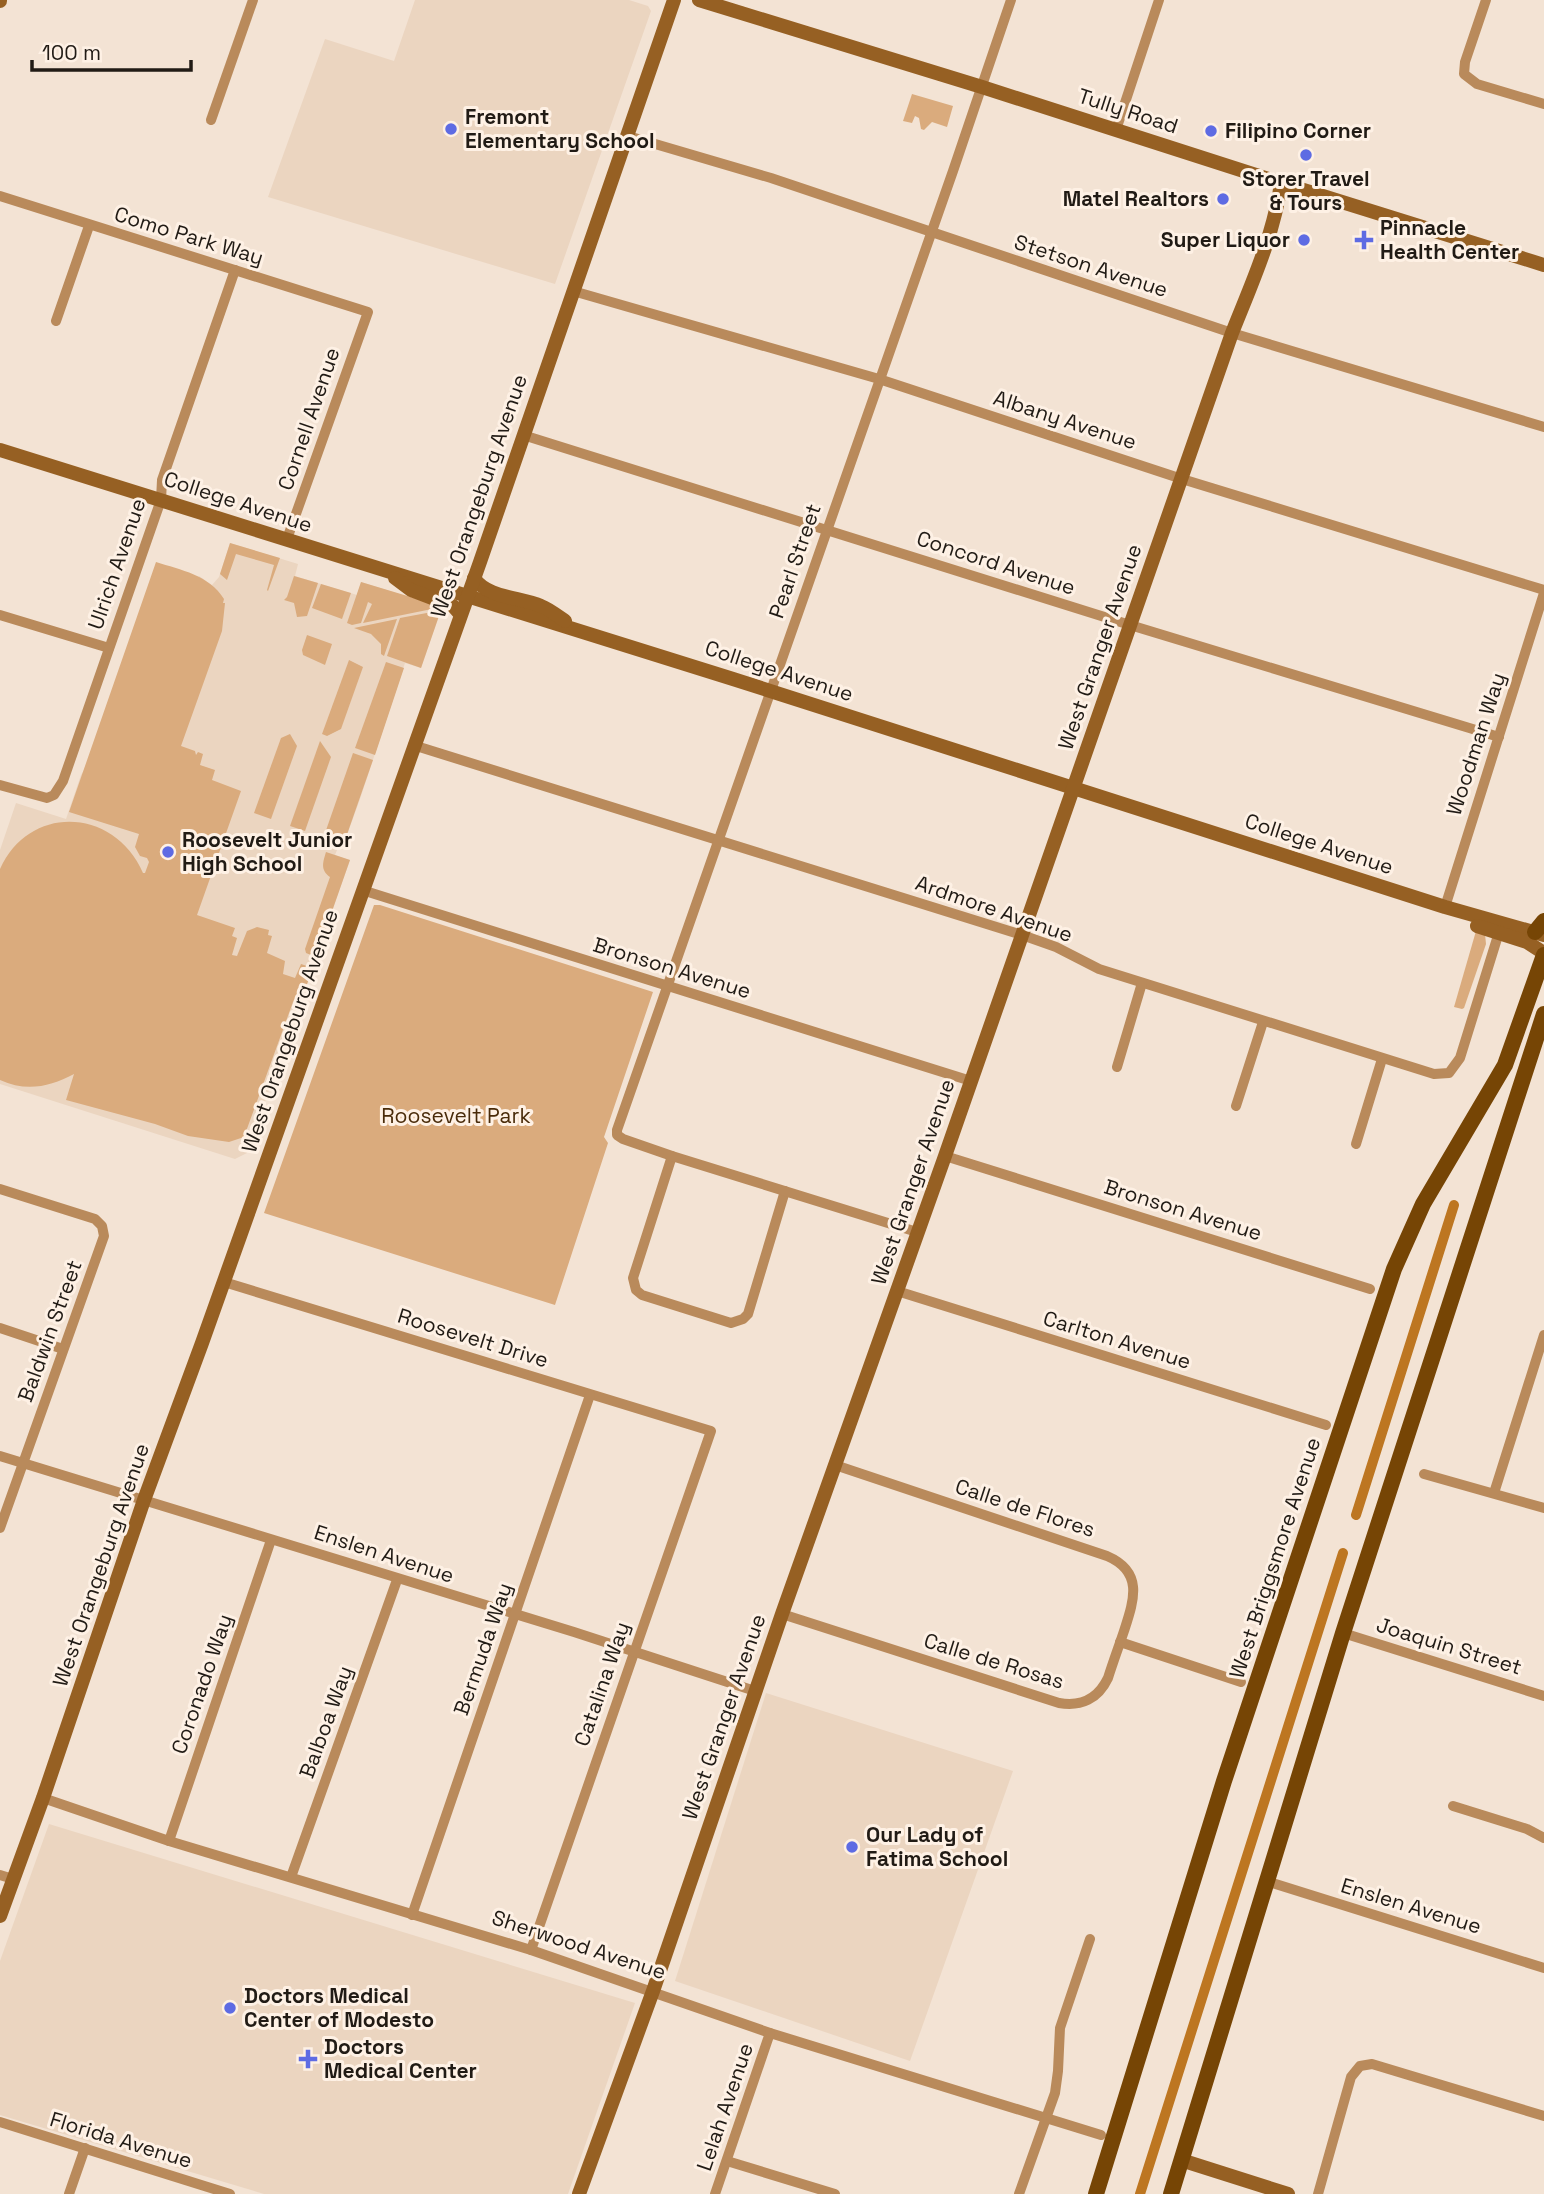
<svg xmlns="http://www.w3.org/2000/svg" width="1544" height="2194" viewBox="0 0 1544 2194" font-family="'Space Grotesk',sans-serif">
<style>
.built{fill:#ebd5c0}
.green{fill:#daab7d}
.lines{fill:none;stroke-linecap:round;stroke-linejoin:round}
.canal{stroke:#bd7621;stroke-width:10}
.street{stroke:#b98a5b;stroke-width:10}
.secondary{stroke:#966023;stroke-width:14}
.primary{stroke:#764505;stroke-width:16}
.poi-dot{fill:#5e6be3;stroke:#fef1e5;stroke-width:2.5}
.labels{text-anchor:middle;stroke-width:6;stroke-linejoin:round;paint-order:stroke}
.street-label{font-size:21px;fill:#211b15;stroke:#fef1e5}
.poi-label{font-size:21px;font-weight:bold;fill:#211b15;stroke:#fef1e5;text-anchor:start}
.park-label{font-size:21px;fill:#492b09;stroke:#fef1e5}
</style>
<rect width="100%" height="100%" fill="#f3e3d4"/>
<g class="built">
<polygon points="415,0 629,0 648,6 651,11 555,284 268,197 325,39 394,61"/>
<polygon points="230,543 298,564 295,576 357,595 361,582 438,606 441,610 421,668 405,663 360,799 343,846 339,845 335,855 350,860 247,1153 235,1159 0,1084 0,850 16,803 66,819 81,775 199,576 212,585 219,577"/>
<polygon points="766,1693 1013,1771 910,2061 675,1981"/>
<polygon points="49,1824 635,2003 568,2194 264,2194 0,2115 0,1961"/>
</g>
<g class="green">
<polygon points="912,94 953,106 947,127 932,122 924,130 921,129 919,118 915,116 912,123 903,121"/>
<polygon points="230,543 280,558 268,591 267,590 274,565 236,554 227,580 220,574"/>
<path d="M156,562c25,8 53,13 68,37l-1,4h2l-3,28 -41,115 14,5 1,4 2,-3 5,2 -3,11 15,5 -3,10 29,11 -44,124 38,13 -3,8 5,2 -5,17 5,1 10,-25 10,-4 12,3 -1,5 4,1 -5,17 18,8 -2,13 12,4 6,-14 12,4 -11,30 -9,4 -49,135 -15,5 -41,-6 -33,-12 -89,-24 8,-26c-24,13 -48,18 -74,6v-211c30,-66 115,-61 143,4h2l4,-11 -2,-4 -7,-2 -5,-9 4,-13 -70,-22z"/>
<polygon points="294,576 318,583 307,616 297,617 294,603 284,600 287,597"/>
<polygon points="361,582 434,604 432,609 363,623 372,604 368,602 361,623 352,625 347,623"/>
<polygon points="321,584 351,593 342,619 312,608"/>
<polygon points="432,612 440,613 421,668 387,656 400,618"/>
<polygon points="397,619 384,656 381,654 381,644 371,634 354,628"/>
<polygon points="307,635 332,644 325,665 303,655 302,650"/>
<polygon points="349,660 363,667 341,729 327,736 322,734"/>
<polygon points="386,662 404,668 375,755 355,748"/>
<polygon points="290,734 297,746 271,819 254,813 281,738"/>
<polygon points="320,741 331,757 305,831 290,826"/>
<polygon points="353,753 373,760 343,846 325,839 324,836"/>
<path d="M326,852l24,8 -34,97 -10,-4 -1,-4 25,-72c-10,-7 -7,-15 -4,-25z"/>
<polygon points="374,905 380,905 653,992 604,1137 608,1143 555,1305 264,1213"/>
<polygon points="1476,931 1485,934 1486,944 1464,1008 1462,1009 1454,1007"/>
</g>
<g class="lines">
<g class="canal">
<polyline points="1356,1515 1454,1205"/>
<polyline points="1140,2194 1343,1553"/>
</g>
<g class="street">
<polyline points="1486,0 1465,62 1464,74 1477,84 1544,104"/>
<polyline points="211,120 253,0"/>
<polyline points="1116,130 1159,0"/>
<polyline points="628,136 771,178 1232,333 1544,427"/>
<polyline points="0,196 368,312 287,539"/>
<polyline points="573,291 879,379 1182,479 1544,590"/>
<polyline points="56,321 89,226"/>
<polyline points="523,435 1130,625 1499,737"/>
<polyline points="0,615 109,648"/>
<polyline points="413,745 1022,935 1056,947 1099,969 1434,1074 1449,1073 1460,1058 1500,929"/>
<polyline points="0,785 47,798 54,795 63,781 155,517 161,500 162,480 235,270"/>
<polyline points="362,890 971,1081"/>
<polyline points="1445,907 1544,593"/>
<polyline points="1117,1067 1142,983"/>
<polyline points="1236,1106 1263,1022"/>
<polyline points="1356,1144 1382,1059"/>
<polyline points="672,1156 633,1278 636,1290 642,1295 731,1323 743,1319 748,1314 785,1191"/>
<polyline points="945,1156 1370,1289"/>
<polyline points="0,1189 95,1219 102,1226 104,1236 0,1528"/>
<polyline points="917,1232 672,1156 623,1139 617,1135 617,1130 953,171 1011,0"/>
<polyline points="224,1282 711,1431 531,1950"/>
<polyline points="897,1291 1326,1425"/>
<polyline points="0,1328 63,1349"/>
<polyline points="0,1456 574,1632 755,1691"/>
<polyline points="1424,1474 1544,1508"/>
<polyline points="1494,1493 1544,1335"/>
<path d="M782,1614l277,89c22,4 39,-4 49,-25 5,-16 11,-32 16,-47 10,-31 20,-59 -17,-75l-272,-91"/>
<polyline points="1343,1633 1544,1696"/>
<polyline points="1120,1642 1241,1682"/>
<polyline points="43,1798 169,1841 531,1950 770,2033 1101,2135"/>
<polyline points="1453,1806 1527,1829 1544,1838"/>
<polyline points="169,1841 271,1540"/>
<polyline points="0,1875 13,1879"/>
<polyline points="291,1877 397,1580"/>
<polyline points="1266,1881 1544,1968"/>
<polyline points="412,1915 590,1395"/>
<polyline points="0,2122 230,2194"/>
<polyline points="727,2161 835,2194"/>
<polyline points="69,2194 85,2148"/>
<polyline points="715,2194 770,2033"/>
<polyline points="1019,2194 1055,2093 1058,2071 1060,2028 1090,1939"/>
<polyline points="1318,2194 1351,2077 1360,2066 1372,2064 1544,2116"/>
</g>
<g class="secondary">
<polyline points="699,0 982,87 1281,183 1544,265"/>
<polyline points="0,1 0,0"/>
<polyline points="0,450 733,679 1445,907 1544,935"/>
<polyline points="395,578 411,590 453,606 460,614"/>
<path d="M474,578c13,20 46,19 67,28 8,3 17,10 24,15"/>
<polyline points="1477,926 1527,942 1544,953"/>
<polyline points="0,1916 43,1798 144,1500 202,1343 480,562 674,0"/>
<polyline points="1181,2160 1288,2194"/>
<path d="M579,2194l74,-203 129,-377 163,-458 287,-823c19,-48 42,-98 49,-150"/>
</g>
<g class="primary">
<polyline points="1535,932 1544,921"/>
<polyline points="1096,2194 1224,1781 1394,1269 1423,1204 1505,1065 1544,955"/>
<polyline points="1171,2194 1343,1633 1544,1014"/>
</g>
</g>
<g class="poi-dot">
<circle cx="451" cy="129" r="7"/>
<circle cx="1211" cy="131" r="7"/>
<circle cx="1306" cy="155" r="7"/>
<circle cx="1223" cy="199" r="7"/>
<circle cx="1304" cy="240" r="7"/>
<path d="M1360.5 229.5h7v7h7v7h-7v7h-7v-7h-7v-7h7z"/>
<circle cx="168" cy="852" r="7"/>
<circle cx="852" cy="1847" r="7"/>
<circle cx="230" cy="2008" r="7"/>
<path d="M304.5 2048.5h7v7h7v7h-7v7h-7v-7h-7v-7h7z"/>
</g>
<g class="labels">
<g class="street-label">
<text transform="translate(1128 111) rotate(18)" y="7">Tully Road</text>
<text transform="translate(189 236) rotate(17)" y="7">Como Park Way</text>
<text transform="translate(1091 266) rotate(18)" y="7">Stetson Avenue</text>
<text transform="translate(309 419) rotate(-71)" y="7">Cornell Avenue</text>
<text transform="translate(1065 420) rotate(18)" y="7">Albany Avenue</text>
<text transform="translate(479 496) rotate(-71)" y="7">West Orangeburg Avenue</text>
<text transform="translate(238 502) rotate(18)" y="7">College Avenue</text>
<text transform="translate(795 561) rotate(-71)" y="7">Pearl Street</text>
<text transform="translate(996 563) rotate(18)" y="7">Concord Avenue</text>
<text transform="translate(117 564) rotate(-71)" y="7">Ulrich Avenue</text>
<text transform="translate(1100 647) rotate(-71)" y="7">West Granger Avenue</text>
<text transform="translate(779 671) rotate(18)" y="7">College Avenue</text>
<text transform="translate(1476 744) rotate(-72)" y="7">Woodman Way</text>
<text transform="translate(1319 844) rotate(18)" y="7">College Avenue</text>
<text transform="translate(994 909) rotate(19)" y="7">Ardmore Avenue</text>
<text transform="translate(672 968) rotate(17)" y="7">Bronson Avenue</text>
<text transform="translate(290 1031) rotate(-71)" y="7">West Orangeburg Avenue</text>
<text transform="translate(913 1182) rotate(-71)" y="7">West Granger Avenue</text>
<text transform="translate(1183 1210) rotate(17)" y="7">Bronson Avenue</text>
<text transform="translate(50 1331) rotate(-70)" y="7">Baldwin Street</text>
<text transform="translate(473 1338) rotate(17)" y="7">Roosevelt Drive</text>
<text transform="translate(1117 1340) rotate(17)" y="7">Carlton Avenue</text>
<text transform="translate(1025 1508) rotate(18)" y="7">Calle de Flores</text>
<text transform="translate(384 1554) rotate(18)" y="7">Enslen Avenue</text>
<text transform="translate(1275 1558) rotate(-72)" y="7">West Briggsmore Avenue</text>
<text transform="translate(101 1565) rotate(-71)" y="7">West Orangeburg Avenue</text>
<text transform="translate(1449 1646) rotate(17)" y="7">Joaquin Street</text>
<text transform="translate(483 1649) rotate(-71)" y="7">Bermuda Way</text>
<text transform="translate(994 1661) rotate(17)" y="7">Calle de Rosas</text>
<text transform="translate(202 1684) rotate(-71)" y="7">Coronado Way</text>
<text transform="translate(602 1684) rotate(-71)" y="7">Catalina Way</text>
<text transform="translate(724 1717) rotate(-71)" y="7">West Granger Avenue</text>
<text transform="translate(326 1722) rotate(-70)" y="7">Balboa Way</text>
<text transform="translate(1411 1906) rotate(17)" y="7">Enslen Avenue</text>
<text transform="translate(579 1945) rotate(18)" y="7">Sherwood Avenue</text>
<text transform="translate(725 2107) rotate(-71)" y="7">Lelah Avenue</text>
<text transform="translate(121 2140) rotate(17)" y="7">Florida Avenue</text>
</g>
<g class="poi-label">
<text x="465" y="124">Fremont<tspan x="465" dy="24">Elementary School</tspan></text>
<text x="1225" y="138">Filipino Corner</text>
<text x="1306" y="186" text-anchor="middle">Storer Travel<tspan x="1306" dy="24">&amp; Tours</tspan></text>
<text x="1209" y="206" text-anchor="end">Matel Realtors</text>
<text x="1380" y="235">Pinnacle<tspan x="1380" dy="24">Health Center</tspan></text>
<text x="1290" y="247" text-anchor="end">Super Liquor</text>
<text x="182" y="847">Roosevelt Junior<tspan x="182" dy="24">High School</tspan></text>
<text x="866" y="1842">Our Lady of<tspan x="866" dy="24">Fatima School</tspan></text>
<text x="244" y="2003">Doctors Medical<tspan x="244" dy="24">Center of Modesto</tspan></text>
<text x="324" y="2054">Doctors<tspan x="324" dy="24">Medical Center</tspan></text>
</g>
<g class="park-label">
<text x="456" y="1123">Roosevelt Park</text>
</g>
</g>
<path d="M32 60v10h159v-10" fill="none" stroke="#211b15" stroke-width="3.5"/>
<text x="42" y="60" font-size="21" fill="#211b15" stroke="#fef1e5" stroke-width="5" paint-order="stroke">100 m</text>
</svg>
